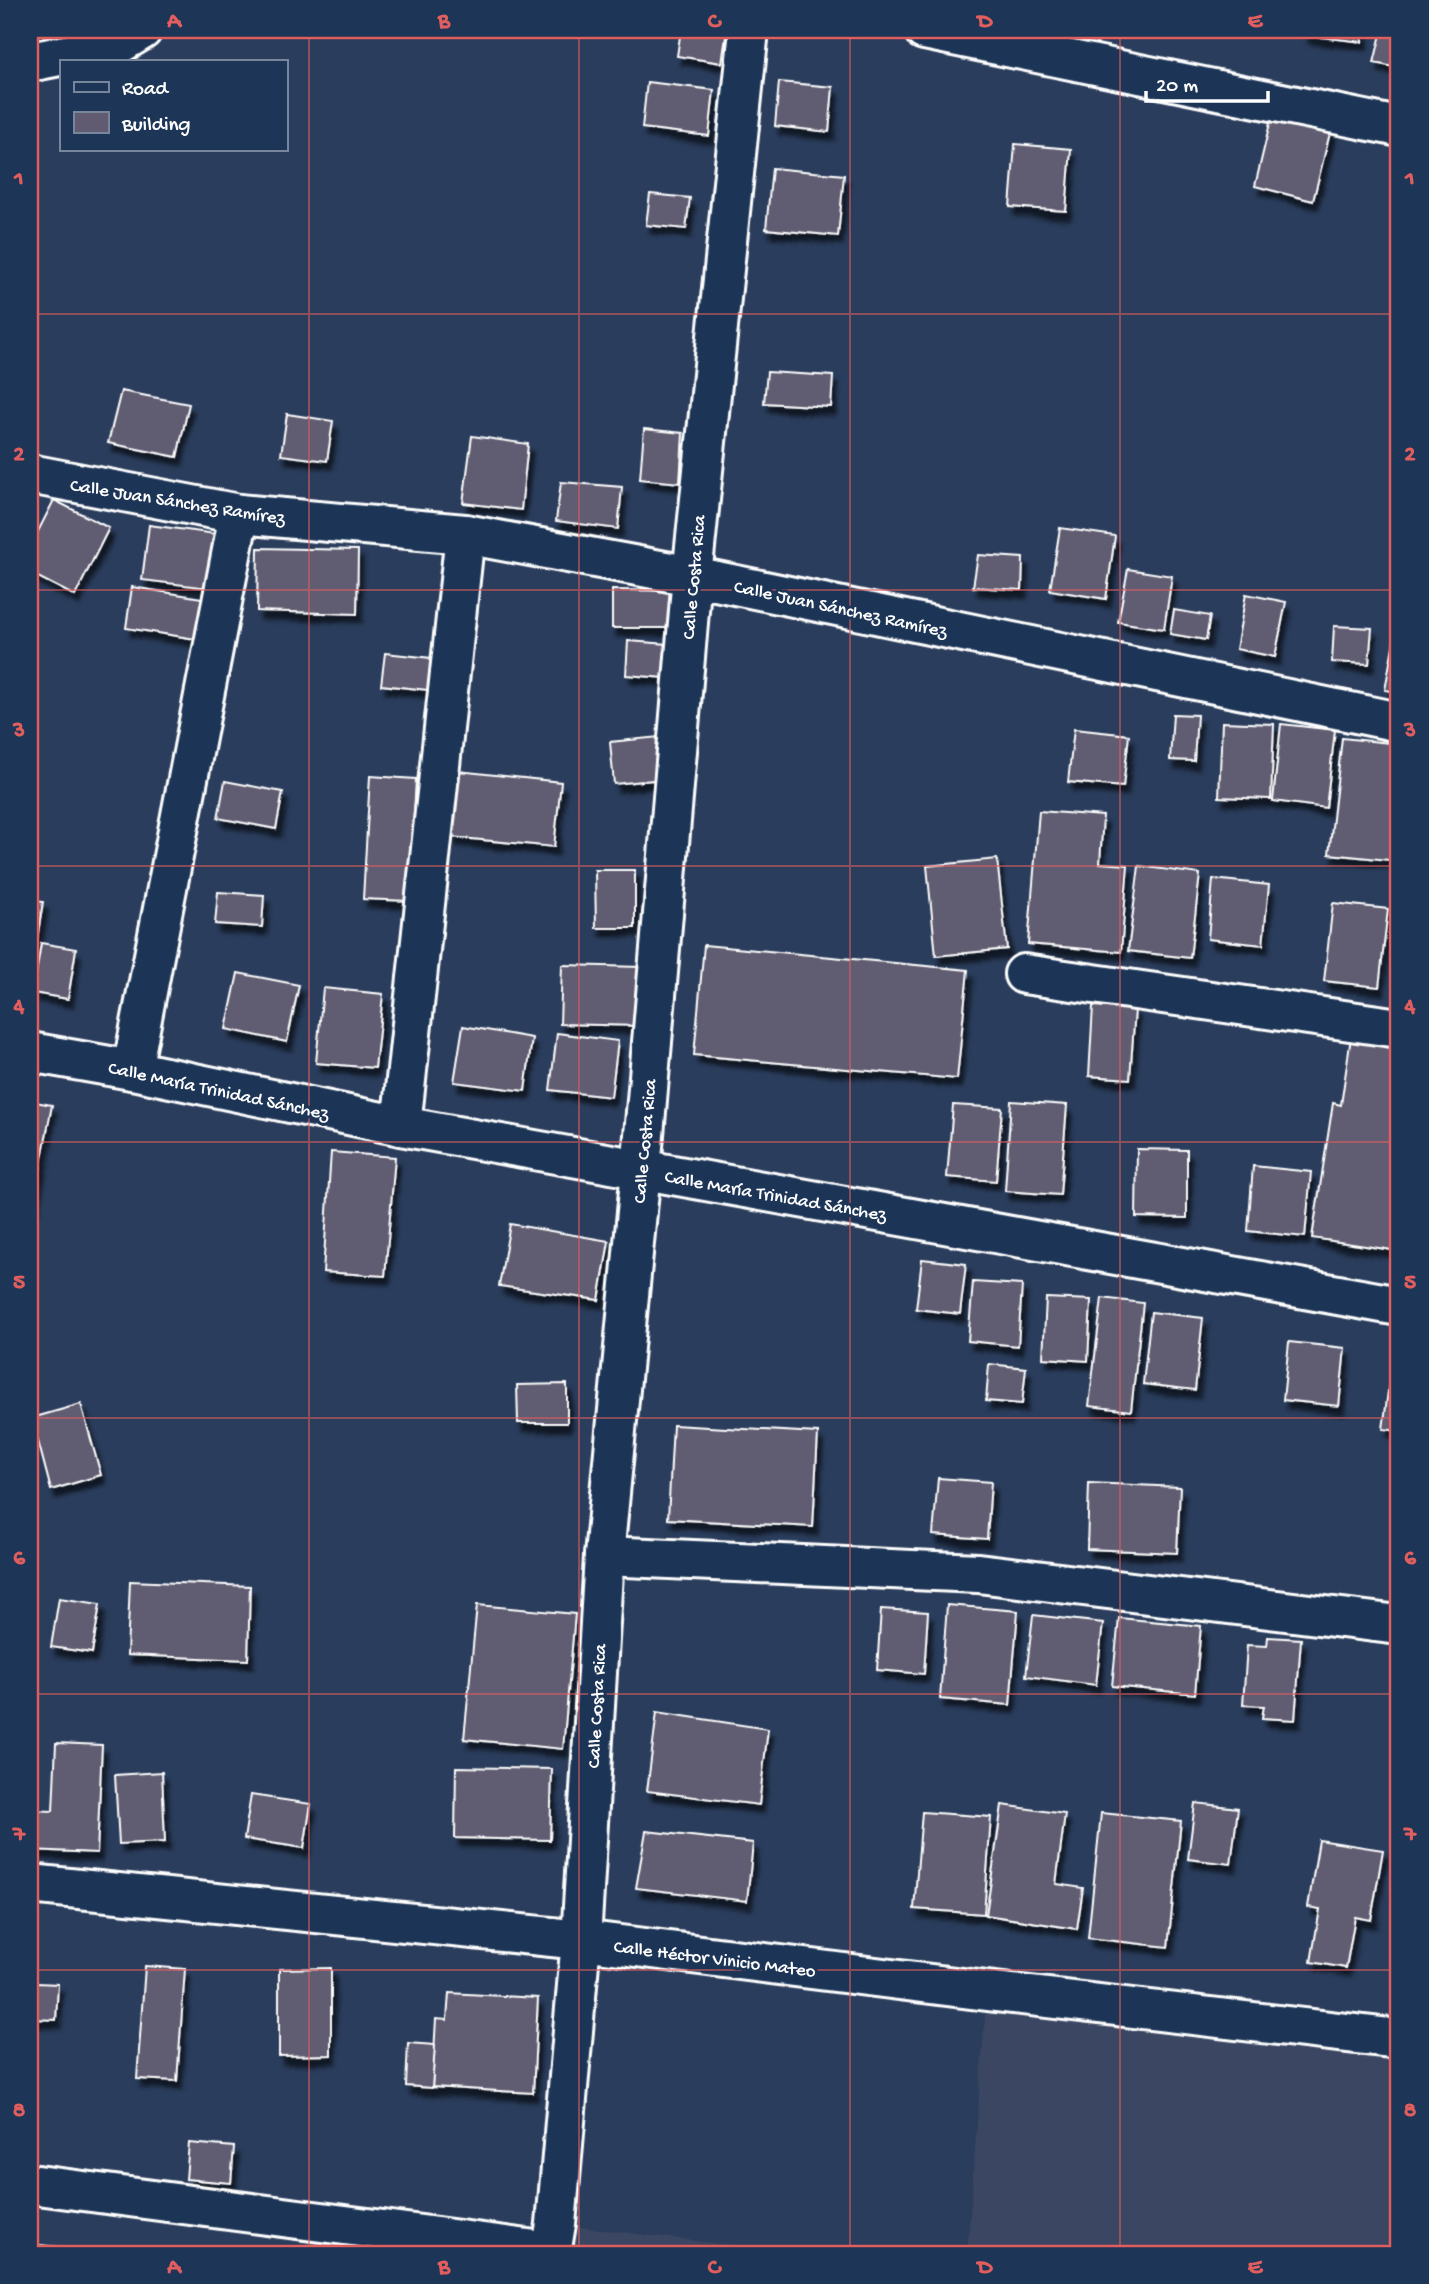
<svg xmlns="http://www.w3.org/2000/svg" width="1429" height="2284" viewBox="0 0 1429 2284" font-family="'Gochi Hand',sans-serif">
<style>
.built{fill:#3a4662}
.building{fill:#605b71;stroke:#fff;stroke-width:2;filter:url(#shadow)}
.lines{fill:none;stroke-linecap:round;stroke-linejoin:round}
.minor-casing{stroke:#fff;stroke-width:44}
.minor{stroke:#1d3557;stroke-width:38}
.grid{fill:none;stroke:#e05e5e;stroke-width:2;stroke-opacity:0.55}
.labels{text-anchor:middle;stroke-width:6;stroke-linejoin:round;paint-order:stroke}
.street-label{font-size:19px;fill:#fff;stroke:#1d3557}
.neatline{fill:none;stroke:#e05e5e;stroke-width:2.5}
.grid-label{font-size:23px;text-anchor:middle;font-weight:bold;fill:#e05e5e}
</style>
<defs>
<filter id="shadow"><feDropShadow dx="4.5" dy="8" stdDeviation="2" flood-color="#0009"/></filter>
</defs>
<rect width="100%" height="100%" fill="#2a3d5c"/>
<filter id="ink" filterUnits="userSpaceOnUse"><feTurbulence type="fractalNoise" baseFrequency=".0143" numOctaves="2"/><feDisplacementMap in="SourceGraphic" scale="14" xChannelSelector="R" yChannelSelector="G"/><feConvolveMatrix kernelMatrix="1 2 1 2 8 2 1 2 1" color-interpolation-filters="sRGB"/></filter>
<g filter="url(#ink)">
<g class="built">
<polygon points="987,1991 1399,2039 1399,2254 967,2254"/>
<polygon points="556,2224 802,2254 551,2254"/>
</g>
<g class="building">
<polygon points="681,30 727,30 722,63 677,56"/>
<polygon points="1304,30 1363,30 1362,42 1304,35"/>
<polygon points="1382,30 1399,30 1399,68 1374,63"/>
<polygon points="647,82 714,90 709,136 642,128"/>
<polygon points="779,82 833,87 829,132 775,126"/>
<polygon points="1272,115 1331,129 1313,201 1255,186"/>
<polygon points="1015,144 1071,149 1066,211 1010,207"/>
<polygon points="772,168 844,175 838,236 766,229"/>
<polygon points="650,194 690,198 686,229 646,225"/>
<polygon points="767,372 833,376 831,407 764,403"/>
<polygon points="121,391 189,404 177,457 108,443"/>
<polygon points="287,414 333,421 327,461 281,455"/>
<polygon points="644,429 683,433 680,483 640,479"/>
<polygon points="472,436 528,444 521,510 463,503"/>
<polygon points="561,482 622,487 618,529 556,521"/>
<polygon points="54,500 109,528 75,596 30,573 30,547"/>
<polygon points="149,525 216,534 209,588 142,580"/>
<polygon points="1060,528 1115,536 1106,599 1050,590"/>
<polygon points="258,548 358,550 357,614 257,611"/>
<polygon points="978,555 1023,558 1022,590 973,587"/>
<polygon points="1128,569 1172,576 1164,629 1118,622"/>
<polygon points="132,587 202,598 196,639 126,628"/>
<polygon points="612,590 681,591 680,628 612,628"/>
<polygon points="1246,594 1286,602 1275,657 1236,649"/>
<polygon points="1174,610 1210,616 1206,640 1170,634"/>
<polygon points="1399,613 1399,692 1385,690"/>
<polygon points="1334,626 1372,628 1369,664 1332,662"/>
<polygon points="628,641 668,644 666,678 626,675"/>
<polygon points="385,653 431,658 428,690 381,685"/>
<polygon points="1173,714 1197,715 1194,761 1170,760"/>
<polygon points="1222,722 1274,724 1271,799 1219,797"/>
<polygon points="1281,724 1335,730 1326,808 1273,801"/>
<polygon points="1074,729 1129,735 1123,787 1068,782"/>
<polygon points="659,737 663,779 614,784 610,742"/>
<polygon points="1342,738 1399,744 1399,861 1329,854"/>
<polygon points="458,771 561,782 554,847 451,837"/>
<polygon points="370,776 416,779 409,901 363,899"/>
<polygon points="225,781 283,792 276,829 218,818"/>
<polygon points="1039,811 1103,816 1100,863 1128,865 1121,952 1028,944"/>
<polygon points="997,859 1007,949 936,956 927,866"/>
<polygon points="1139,866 1200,874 1190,958 1128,951"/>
<polygon points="595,870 635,870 635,928 596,928"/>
<polygon points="1213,879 1269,885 1263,945 1208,939"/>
<polygon points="218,892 264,895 262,927 215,924"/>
<polygon points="30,900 43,902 30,982"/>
<polygon points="1333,903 1388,909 1379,987 1324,981"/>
<polygon points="41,943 76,949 68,999 33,993"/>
<polygon points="704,945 968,970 957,1079 694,1055"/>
<polygon points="562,965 642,967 641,1026 560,1024"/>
<polygon points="238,973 299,985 287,1042 226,1029"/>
<polygon points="323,988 383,994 375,1068 316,1063"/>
<polygon points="1093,1006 1135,1009 1130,1079 1089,1076"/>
<polygon points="463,1026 532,1038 525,1091 454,1082"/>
<polygon points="557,1033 618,1041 611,1097 550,1090"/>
<polygon points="1351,1037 1399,1044 1399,1251 1312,1238 1333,1103 1341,1105"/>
<polygon points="30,1101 52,1105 33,1206 30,1205"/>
<polygon points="1011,1101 1067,1105 1060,1195 1005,1191"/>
<polygon points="953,1105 1002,1108 996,1181 947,1177"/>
<polygon points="1137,1149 1187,1150 1187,1218 1136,1217"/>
<polygon points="331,1152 395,1157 385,1276 323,1272"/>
<polygon points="1253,1166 1311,1172 1305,1237 1248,1231"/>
<polygon points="510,1224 609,1241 599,1300 499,1286"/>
<polygon points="922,1259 966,1264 960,1314 916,1309"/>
<polygon points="973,1282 1022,1285 1018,1346 968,1341"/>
<polygon points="1046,1298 1091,1300 1088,1361 1043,1358"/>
<polygon points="1102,1298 1143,1303 1131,1411 1089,1406"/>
<polygon points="1151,1312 1203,1318 1195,1390 1143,1384"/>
<polygon points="1289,1342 1345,1348 1339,1406 1283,1400"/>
<polygon points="1393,1353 1399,1354 1399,1431 1383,1429"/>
<polygon points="989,1364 1026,1368 1022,1404 986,1401"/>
<polygon points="567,1384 567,1423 518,1423 517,1385"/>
<polygon points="81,1404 101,1475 51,1490 32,1418"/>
<polygon points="673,1425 818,1433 813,1527 668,1519"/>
<polygon points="938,1478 991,1482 987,1539 933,1535"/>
<polygon points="1089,1483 1180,1487 1177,1553 1087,1549"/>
<polygon points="130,1581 250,1586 248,1660 127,1655"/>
<polygon points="59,1598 100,1604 92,1653 51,1647"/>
<polygon points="477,1605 575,1614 563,1749 464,1739"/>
<polygon points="947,1605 1018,1611 1010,1705 940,1699"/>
<polygon points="881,1609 928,1612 924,1674 877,1670"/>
<polygon points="1033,1615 1103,1623 1096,1685 1026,1676"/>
<polygon points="1119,1618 1201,1626 1195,1694 1112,1686"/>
<polygon points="1268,1637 1301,1639 1295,1720 1262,1718 1264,1706 1243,1705 1247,1645 1267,1646"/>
<polygon points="1399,1679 1399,1739 1394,1738"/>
<polygon points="657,1712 768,1729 759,1805 647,1791"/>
<polygon points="56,1743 102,1745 97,1853 30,1850 30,1810 53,1811"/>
<polygon points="456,1767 552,1769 550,1840 455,1838"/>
<polygon points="162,1772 165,1842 119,1844 115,1775"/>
<polygon points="251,1795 311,1804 304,1848 244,1839"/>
<polygon points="1195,1803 1238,1808 1231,1864 1188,1859"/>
<polygon points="1002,1805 1065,1814 1056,1884 1083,1888 1077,1929 986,1915"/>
<polygon points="922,1812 991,1817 984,1914 914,1909"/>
<polygon points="1101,1813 1181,1821 1168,1947 1088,1938"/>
<polygon points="646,1831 753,1843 747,1901 636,1888"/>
<polygon points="1319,1840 1383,1850 1371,1920 1355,1917 1346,1968 1311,1962 1320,1909 1308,1907"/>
<polygon points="145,1966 185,1969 177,2081 137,2079"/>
<polygon points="331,1968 331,2055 279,2056 279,1969"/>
<polygon points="36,1983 58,1984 56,2020 34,2019"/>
<polygon points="449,1993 538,1998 533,2093 432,2087 436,2019 447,2020"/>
<polygon points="408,2043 435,2045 432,2088 406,2086"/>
<polygon points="189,2143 234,2147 231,2183 186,2179"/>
<polygon points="30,2244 57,2247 56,2254 30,2254"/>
</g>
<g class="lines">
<g class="minor-casing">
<g id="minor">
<polyline points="924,30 1399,127"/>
<polyline points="30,62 119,44 142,30"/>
<polyline points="30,474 239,514 465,534 692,576 1399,722"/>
<polyline points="1024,974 1399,1028"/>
<polyline points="30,1052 132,1070 401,1126 1399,1306"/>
<polyline points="132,1070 239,514"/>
<polyline points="401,1126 465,534"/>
<polyline points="604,1556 978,1573 1399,1625"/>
<polyline points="30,1884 581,1940 987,1991 1399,2039"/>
<polyline points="30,2184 551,2252"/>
<polyline points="551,2254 556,2224 581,1940 604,1556 641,1170 692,576 749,30"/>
</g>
</g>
<use href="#minor" class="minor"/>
</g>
</g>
<path class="grid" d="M309,30v2224M579,30v2224M850,30v2224M1120,30v2224M30,314h1369M30,590h1369M30,866h1369M30,1142h1369M30,1418h1369M30,1694h1369M30,1970h1369"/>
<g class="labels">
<g class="street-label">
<text transform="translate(178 500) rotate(9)" y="7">Calle Juan Sánchez Ramírez</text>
<text transform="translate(692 577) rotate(-85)" y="7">Calle Costa Rica</text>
<text transform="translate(841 607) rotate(12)" y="7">Calle Juan Sánchez Ramírez</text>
<text transform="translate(219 1089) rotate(12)" y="7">Calle María Trinidad Sánchez</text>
<text transform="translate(643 1141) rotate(-85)" y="7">Calle Costa Rica</text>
<text transform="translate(776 1194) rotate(10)" y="7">Calle María Trinidad Sánchez</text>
<text transform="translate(595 1706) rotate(-87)" y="7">Calle Costa Rica</text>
<text transform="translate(715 1957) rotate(7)" y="7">Calle Héctor Vinicio Mateo</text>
</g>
</g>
<rect width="1429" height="2284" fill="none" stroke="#1d3557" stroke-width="77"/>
<rect x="60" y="60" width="228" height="91" fill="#1d3557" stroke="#77869a" stroke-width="2"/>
<rect x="74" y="82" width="35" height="10" fill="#1d3557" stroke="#77869a" stroke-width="2"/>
<text x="122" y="94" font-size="21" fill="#ffffff">Road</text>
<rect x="74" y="112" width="35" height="21" fill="#605b71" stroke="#77869a" stroke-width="2"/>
<text x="122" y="130" font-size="21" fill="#ffffff">Building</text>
<path d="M1146 91v10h122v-10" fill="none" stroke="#ffffff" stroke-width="3.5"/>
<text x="1156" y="91" font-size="21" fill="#ffffff" stroke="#1d3557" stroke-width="5" paint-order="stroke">20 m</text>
<rect x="38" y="38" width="1352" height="2208" class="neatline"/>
<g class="grid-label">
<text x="174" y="27">A</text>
<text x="444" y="27">B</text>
<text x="714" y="27">C</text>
<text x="985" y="27">D</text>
<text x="1255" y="27">E</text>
<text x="19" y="184">1</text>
<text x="1410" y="184">1</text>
<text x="19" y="460">2</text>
<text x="1410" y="460">2</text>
<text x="19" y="736">3</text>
<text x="1410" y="736">3</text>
<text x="19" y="1012">4</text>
<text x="1410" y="1012">4</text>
<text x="19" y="1288">5</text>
<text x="1410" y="1288">5</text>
<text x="19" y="1564">6</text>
<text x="1410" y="1564">6</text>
<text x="19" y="1840">7</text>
<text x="1410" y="1840">7</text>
<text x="19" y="2116">8</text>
<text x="1410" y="2116">8</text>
<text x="174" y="2273">A</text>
<text x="444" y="2273">B</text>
<text x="714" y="2273">C</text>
<text x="985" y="2273">D</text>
<text x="1255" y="2273">E</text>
</g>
</svg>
